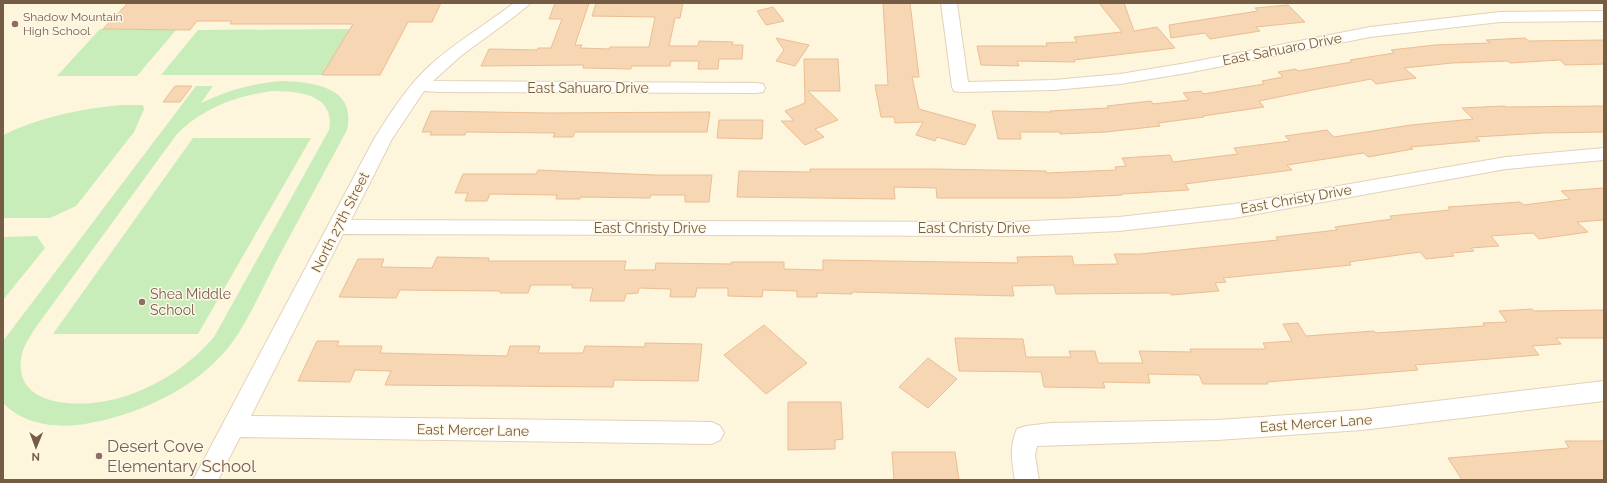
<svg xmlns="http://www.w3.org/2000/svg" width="1607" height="483" viewBox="0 0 1607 483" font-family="Raleway,sans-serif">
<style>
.green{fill:#c9ecbb;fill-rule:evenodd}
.building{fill:#f6d6b3;stroke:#eabe92}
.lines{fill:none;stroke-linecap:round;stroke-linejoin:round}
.street-casing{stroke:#e2d2b9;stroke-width:2}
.street{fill:#fff;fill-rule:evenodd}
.education-dot{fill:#8d6e63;stroke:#fff8e6;stroke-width:1.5}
.labels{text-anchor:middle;stroke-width:3;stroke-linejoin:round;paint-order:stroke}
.far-education-label{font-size:12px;fill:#785e54;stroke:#fff8e6;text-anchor:start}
.street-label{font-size:14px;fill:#755c44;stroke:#fff8e6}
.education-label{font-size:14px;fill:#785e54;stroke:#fff8e6;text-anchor:start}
.near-education-label{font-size:17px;fill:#785e54;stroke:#fff8e6;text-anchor:start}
</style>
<rect width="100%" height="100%" fill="#fef5dd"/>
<g class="green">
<polygon points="100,29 176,30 137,76 57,76"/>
<polygon points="350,29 322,75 161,75 198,30"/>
<path d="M283,81c32,1 74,7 64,49 -23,43 -46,85 -69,128 -14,27 -27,57 -44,82 -32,45 -90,73 -144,83 -29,6 -65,3 -87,-20v-62l193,-255h17l-12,17c27,-13 52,-20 82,-22zM272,91c26,0 64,3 57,39l-115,207c-23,27 -52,46 -85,58 -34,13 -120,19 -107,-41 2,-9 9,-19 14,-27l141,-193c26,-26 59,-38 95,-43z"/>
<path d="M121,105h22l1,4 -10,23 -58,74 -26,12h-47v-83c37,-18 77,-26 118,-30z"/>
<polygon points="193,138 311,138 198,334 53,334"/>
<polygon points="37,236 45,248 3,300 3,237"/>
</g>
<g class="building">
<polygon points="128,3 441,3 432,22 408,22 380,75 322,75 353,24 230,24 232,21 197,21 190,30 103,29"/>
<polygon points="555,3 589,3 575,45 582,45 580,48 609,49 610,47 649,47 655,17 592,16 596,3 683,3 680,18 675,18 669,46 698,46 699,41 733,42 732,45 743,45 742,59 719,59 718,69 698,69 699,61 671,61 670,66 631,66 631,69 583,68 584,65 481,66 489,49 537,50 538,48 551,48 562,19 549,19"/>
<polygon points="883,3 910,3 919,77 912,77 919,109 976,125 965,145 937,137 935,141 916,135 923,122 895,123 894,117 881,117 875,85 888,85"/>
<polygon points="1099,3 1124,3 1134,31 1157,27 1175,48 1074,60 1075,62 1017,61 1019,66 981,65 977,46 1047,46 1046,43 1077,42 1074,37 1122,32"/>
<polygon points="1288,5 1305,22 1256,27 1260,31 1210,39 1205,33 1171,38 1169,25 1258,11 1255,8"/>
<polygon points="773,7 784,21 766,25 757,11"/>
<polygon points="776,38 809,45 795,66 776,61 784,50"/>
<polygon points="1525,38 1529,41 1604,40 1604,64 1565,65 1560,60 1510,63 1508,61 1452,63 1404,68 1416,78 1376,84 1371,79 1318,89 1259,101 1264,107 1203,116 1204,117 1158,123 1160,126 1106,132 1060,134 1060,132 1020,132 1021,139 998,139 992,111 1051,112 1050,111 1108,108 1107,106 1151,101 1153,104 1189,100 1183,93 1201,91 1203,94 1264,84 1262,81 1283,77 1278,72 1296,69 1298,71 1352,62 1350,60 1394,53 1391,50 1435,45 1490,43 1486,40"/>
<polygon points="804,59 838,59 840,91 808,91 838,120 815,129 824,137 805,145 781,121 794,121 785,111 805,103"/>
<polygon points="175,86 192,86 180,102 163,102"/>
<polygon points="1504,106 1506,107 1604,106 1604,132 1542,133 1476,137 1480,141 1410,147 1413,149 1368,157 1364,153 1287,165 1292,170 1185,184 1189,190 1121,194 1122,195 1066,198 937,198 936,188 894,187 895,199 737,197 739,171 810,172 810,169 934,169 1046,171 1047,173 1116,170 1115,167 1126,166 1122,158 1170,155 1173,162 1238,154 1234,148 1290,141 1285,136 1327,130 1334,137 1411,125 1473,119 1462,108"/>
<polygon points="431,111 547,113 710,112 707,132 575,132 573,137 553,137 555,133 466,132 465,135 430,135 432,132 422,132"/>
<polygon points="719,120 763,120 762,139 717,138"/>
<polygon points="538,170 654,175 712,175 709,202 685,202 685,195 651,195 650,198 581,197 580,199 556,199 557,195 490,194 487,201 465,201 468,193 455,193 463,174 536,174"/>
<polygon points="1604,188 1604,220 1577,222 1588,232 1539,239 1533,233 1491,236 1499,246 1471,248 1474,251 1452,253 1454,256 1426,259 1420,252 1349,262 1351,265 1223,278 1226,282 1215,283 1219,291 1171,295 1170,293 1056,294 1054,285 1012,286 1014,296 852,292 852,294 817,293 817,297 797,297 797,291 763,290 762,297 728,296 728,288 697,288 695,297 670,297 671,289 639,288 638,293 626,294 624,301 590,301 593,288 572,288 573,285 531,285 528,293 500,293 500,291 400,290 396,298 339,297 358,259 384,259 381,267 432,268 437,257 489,258 488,261 626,261 624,270 655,270 656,263 731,264 731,262 784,262 784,269 823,270 823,260 1018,263 1017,257 1072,256 1074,265 1118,264 1114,254 1140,254 1278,240 1276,237 1337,230 1335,227 1392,219 1390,216 1450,210 1448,207 1520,202 1524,205 1570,199 1561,191"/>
<polygon points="1532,309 1534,311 1604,310 1604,338 1556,338 1561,344 1532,346 1539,355 1415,365 1418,370 1267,382 1268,384 1203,384 1199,375 1148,374 1150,383 1103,382 1105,388 1044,387 1041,372 959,371 955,338 1023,339 1026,357 1071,357 1069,351 1095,351 1098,363 1143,363 1139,351 1191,352 1190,349 1266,349 1263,343 1292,341 1283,324 1298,323 1306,336 1374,331 1376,333 1484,326 1483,323 1507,322 1499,311"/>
<polygon points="764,325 807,363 766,394 724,355"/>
<polygon points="317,341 339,341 337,346 382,346 380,353 507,356 510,346 540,346 538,353 583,353 585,346 645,347 645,343 702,344 698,381 614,380 613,387 385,385 391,371 355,370 350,382 298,381"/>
<polygon points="928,358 957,379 928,408 899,387"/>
<polygon points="788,402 841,402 843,439 835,440 835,449 788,450"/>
<polygon points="1565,441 1604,441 1604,480 1462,480 1448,458 1569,448"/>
<polygon points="892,452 955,452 959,480 894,480"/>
</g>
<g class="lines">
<g class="street-casing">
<g id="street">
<path d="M514,3h17l-16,13 -53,39 -29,26 324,2 6,1 2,4 -2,4 -6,1 -318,-1 -15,-1 -32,48 -41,81 657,2 111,-5 115,-13 272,-47 98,-9v12l-98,9 -272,49 -115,13 -111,5 -665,-2 -92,182 461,6 8,4 4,7 -4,7 -8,4 -472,-7 -22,43h-25l181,-341c15,-24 31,-49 51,-69 27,-26 59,-44 89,-67z"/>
<polygon points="941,3 957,3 968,82 1054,80 1120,74 1187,63 1370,27 1500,12 1604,11 1604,21 1500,22 1370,37 1187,73 1120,84 1054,90 960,92 954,91 952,87"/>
<path d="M1604,381v20l-242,29 -145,10 -180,6 -2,9 4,25h-24c-3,-18 -6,-33 2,-51l9,-3 25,-3 166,-3 145,-10z"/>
</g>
</g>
<use href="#street" class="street"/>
</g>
<g class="education-dot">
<circle cx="15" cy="24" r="4"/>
<circle cx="142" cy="302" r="4"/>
<circle cx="99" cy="456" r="4"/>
</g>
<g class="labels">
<g class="far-education-label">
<text x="23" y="21">Shadow Mountain<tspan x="23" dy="14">High School</tspan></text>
</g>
<g class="street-label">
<text transform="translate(1282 49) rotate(-11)" y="5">East Sahuaro Drive</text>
<text x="588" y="93">East Sahuaro Drive</text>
<text transform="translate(1296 199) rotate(-10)" y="5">East Christy Drive</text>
<text transform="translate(340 222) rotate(-63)" y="5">North 27th Street</text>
<text x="650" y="233">East Christy Drive</text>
<text x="974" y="233">East Christy Drive</text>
<text transform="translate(1316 423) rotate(-4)" y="5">East Mercer Lane</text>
<text transform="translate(473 430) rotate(1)" y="5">East Mercer Lane</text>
</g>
<g class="education-label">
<text x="150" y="299">Shea Middle<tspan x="150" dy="16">School</tspan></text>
</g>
<g class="near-education-label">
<text x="107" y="452">Desert Cove<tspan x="107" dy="20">Elementary School</tspan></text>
</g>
</g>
<rect width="1607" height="483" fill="none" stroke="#755c44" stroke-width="8"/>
<g transform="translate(36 447) rotate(181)" stroke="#fff8e6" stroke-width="3" paint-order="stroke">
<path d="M0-3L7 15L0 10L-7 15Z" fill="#755c44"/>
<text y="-6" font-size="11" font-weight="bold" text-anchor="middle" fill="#755c44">N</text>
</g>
</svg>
